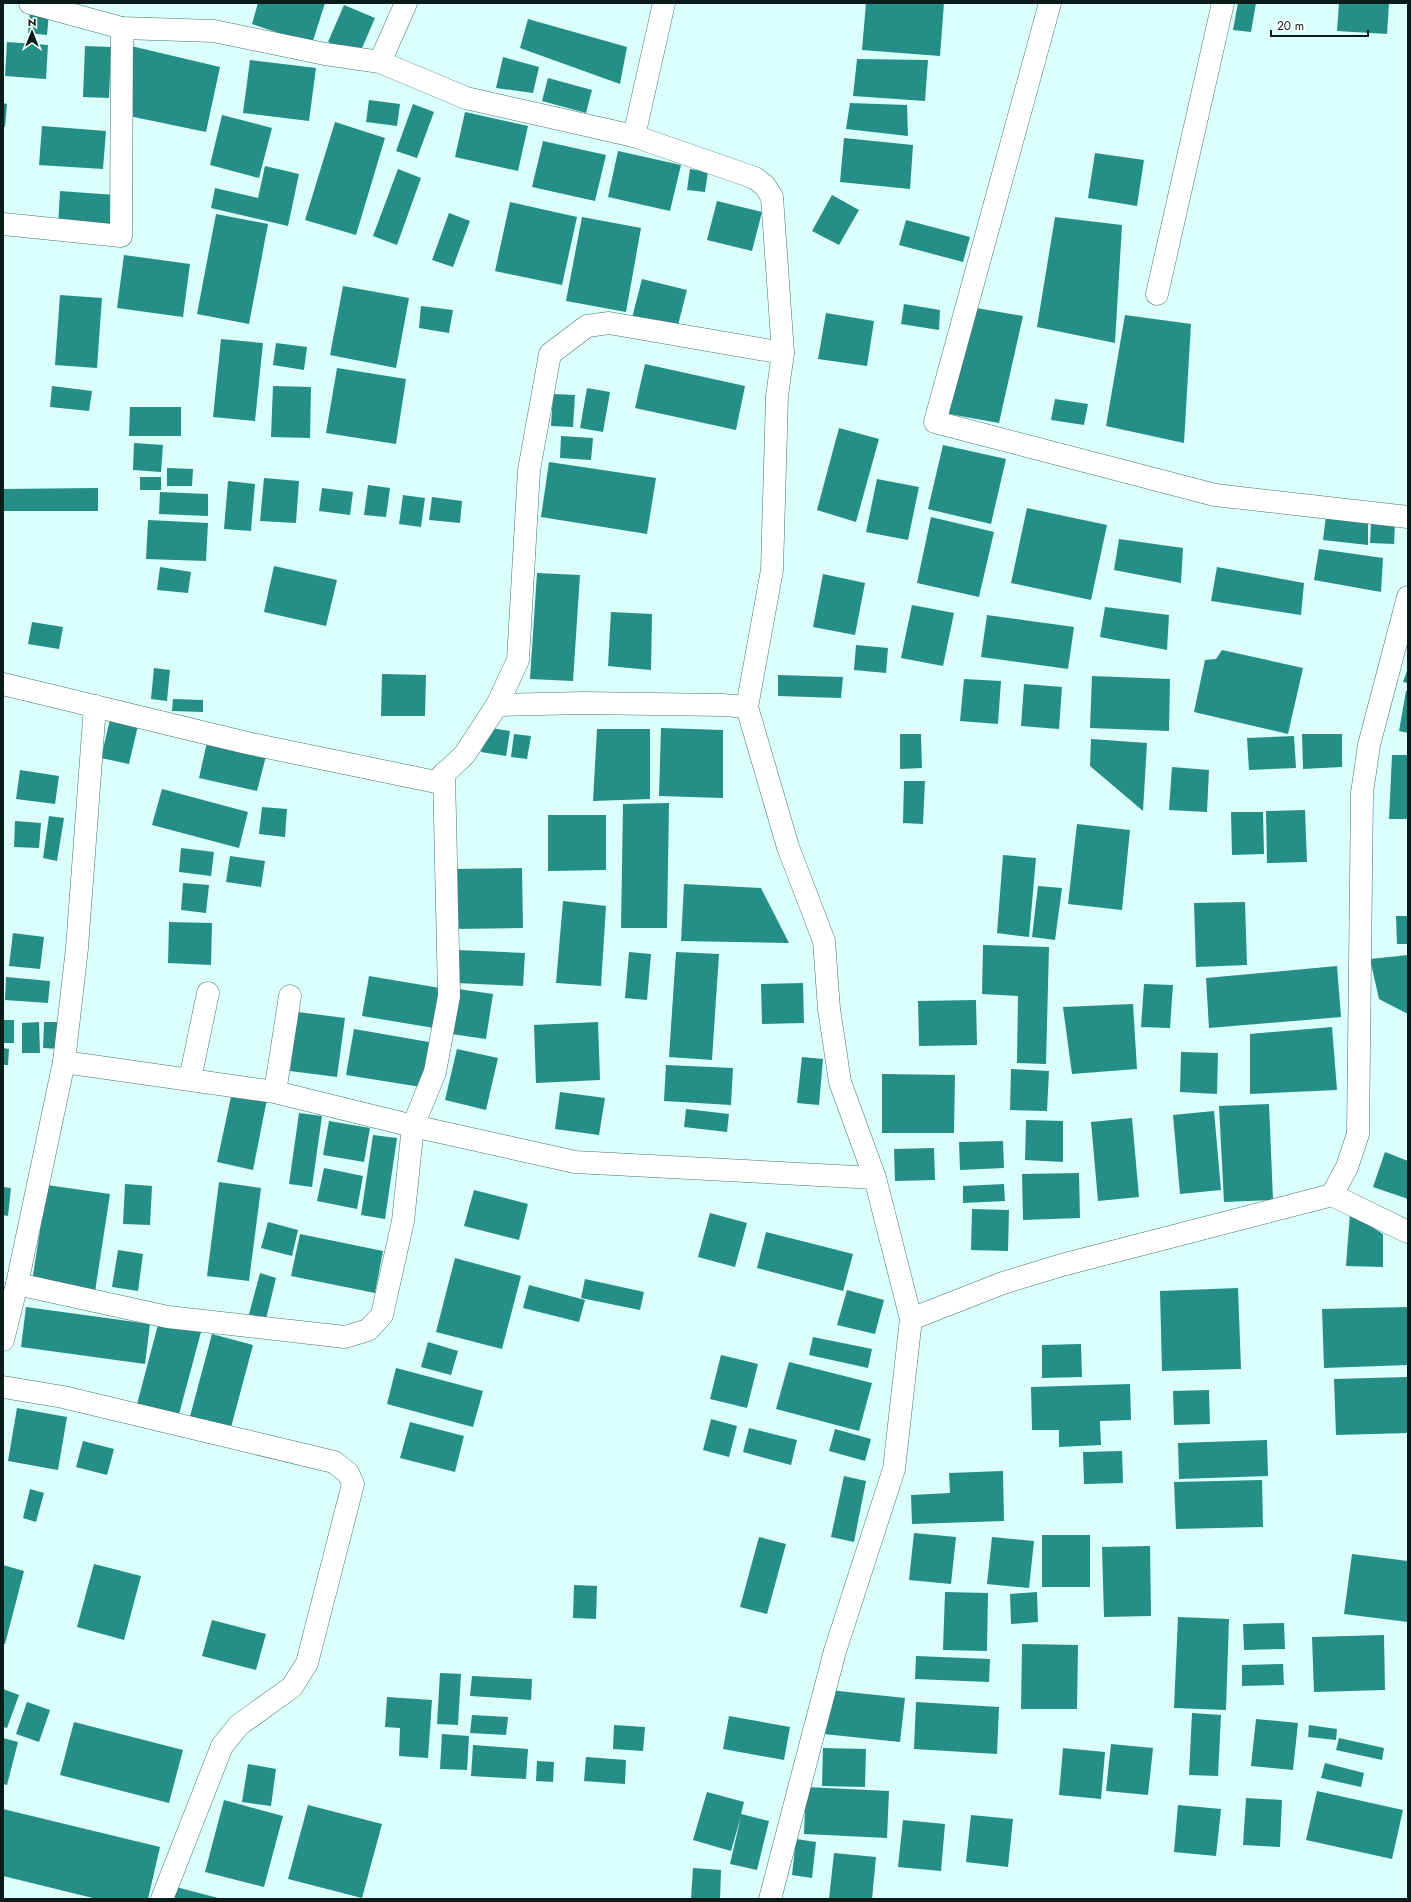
<svg xmlns="http://www.w3.org/2000/svg" width="1411" height="1902" viewBox="0 0 1411 1902" font-family="Jost,sans-serif">
<style>
.building{fill:#258f87}
.lines{fill:none;stroke-linecap:round;stroke-linejoin:round}
.minor-casing{stroke:#4a736f;stroke-width:23}
.minor{stroke:#fff;stroke-width:22}
</style>
<rect width="100%" height="100%" fill="#dbfffa"/>
<g class="building">
<polygon points="258,3 325,3 312,44 252,24"/>
<polygon points="866,3 944,3 940,56 862,50"/>
<polygon points="1238,3 1256,3 1251,32 1233,30"/>
<polygon points="1339,3 1389,3 1387,34 1337,31"/>
<polygon points="344,5 375,18 359,55 328,42"/>
<polygon points="30,11 49,13 47,35 28,33"/>
<polygon points="528,19 627,47 620,84 520,48"/>
<polygon points="7,42 48,45 46,79 5,76"/>
<polygon points="85,46 111,47 109,98 83,97"/>
<polygon points="131,46 220,67 206,132 129,116"/>
<polygon points="503,57 539,67 533,93 496,88"/>
<polygon points="857,59 928,60 925,101 853,96"/>
<polygon points="250,60 316,68 309,121 243,113"/>
<polygon points="548,78 592,90 586,113 542,101"/>
<polygon points="369,100 400,104 397,126 366,122"/>
<polygon points="3,103 7,104 5,127 3,126"/>
<polygon points="850,103 907,105 908,136 846,129"/>
<polygon points="413,104 434,112 417,158 396,151"/>
<polygon points="465,112 528,126 518,171 455,157"/>
<polygon points="222,115 272,128 259,178 210,165"/>
<polygon points="335,122 385,138 356,235 305,220"/>
<polygon points="42,126 106,131 103,169 39,165"/>
<polygon points="844,138 913,145 910,189 840,182"/>
<polygon points="543,141 606,155 595,201 532,187"/>
<polygon points="618,151 681,165 670,211 608,197"/>
<polygon points="1095,153 1144,160 1137,206 1088,198"/>
<polygon points="265,166 299,174 288,226 211,208 215,188 258,198"/>
<polygon points="398,169 421,178 397,245 373,236"/>
<polygon points="690,169 708,172 705,192 687,190"/>
<polygon points="60,191 115,195 113,230 58,226"/>
<polygon points="832,195 859,210 839,245 812,231"/>
<polygon points="717,201 762,212 752,251 707,240"/>
<polygon points="510,202 577,217 562,285 495,271"/>
<polygon points="449,213 470,221 453,267 432,260"/>
<polygon points="216,214 268,224 249,324 197,314"/>
<polygon points="582,217 641,228 626,312 566,301"/>
<polygon points="1055,217 1122,225 1115,343 1037,327"/>
<polygon points="906,220 970,237 963,262 899,245"/>
<polygon points="124,255 190,264 183,317 117,308"/>
<polygon points="642,279 687,290 677,329 632,318"/>
<polygon points="343,286 409,298 396,368 330,355"/>
<polygon points="60,295 102,298 97,368 55,365"/>
<polygon points="904,304 940,310 939,330 901,324"/>
<polygon points="421,306 453,310 449,333 419,328"/>
<polygon points="971,307 1023,316 999,423 949,414"/>
<polygon points="826,313 874,321 867,366 818,359"/>
<polygon points="1125,315 1191,324 1184,443 1106,426"/>
<polygon points="221,339 263,343 255,421 213,417"/>
<polygon points="276,343 307,347 304,370 273,365"/>
<polygon points="645,364 745,386 736,430 635,408"/>
<polygon points="337,368 406,379 396,444 326,433"/>
<polygon points="52,386 92,391 89,411 50,407"/>
<polygon points="273,386 311,387 310,438 271,437"/>
<polygon points="587,388 610,392 603,432 580,428"/>
<polygon points="553,394 575,395 573,427 551,426"/>
<polygon points="1055,399 1088,404 1084,425 1051,420"/>
<polygon points="130,407 181,407 181,436 129,436"/>
<polygon points="839,428 879,439 856,522 817,510"/>
<polygon points="561,436 593,438 591,460 560,458"/>
<polygon points="134,443 163,445 161,472 133,470"/>
<polygon points="943,445 1006,459 991,524 928,509"/>
<polygon points="549,462 656,478 647,534 541,517"/>
<polygon points="167,468 193,469 192,486 167,486"/>
<rect x="140" y="477" width="21" height="13"/>
<polygon points="264,478 299,481 296,523 260,521"/>
<polygon points="877,479 919,487 908,540 866,532"/>
<polygon points="228,481 255,484 251,531 224,529"/>
<polygon points="368,485 390,488 386,517 364,515"/>
<polygon points="98,488 98,511 3,511 3,489"/>
<polygon points="322,488 353,492 350,515 319,511"/>
<polygon points="160,492 208,494 208,516 159,514"/>
<polygon points="403,495 425,498 421,527 399,524"/>
<polygon points="432,497 462,501 460,523 429,520"/>
<polygon points="1027,508 1107,525 1091,600 1011,583"/>
<polygon points="1326,516 1368,518 1368,545 1323,540"/>
<polygon points="931,517 994,532 979,597 917,583"/>
<polygon points="148,520 208,523 206,561 146,559"/>
<polygon points="1371,522 1395,523 1394,544 1370,543"/>
<polygon points="1119,539 1183,548 1181,583 1114,570"/>
<polygon points="1319,549 1383,558 1381,592 1314,580"/>
<polygon points="274,566 337,580 326,626 264,612"/>
<polygon points="160,567 191,572 188,593 157,590"/>
<polygon points="1217,567 1304,583 1301,615 1211,601"/>
<polygon points="537,573 580,575 573,681 530,679"/>
<polygon points="823,574 865,583 855,635 813,627"/>
<polygon points="912,605 954,613 943,666 901,658"/>
<polygon points="1105,607 1169,615 1167,650 1100,637"/>
<polygon points="611,612 652,614 651,670 608,666"/>
<polygon points="987,615 1074,627 1068,669 981,657"/>
<polygon points="32,622 63,627 59,649 28,644"/>
<polygon points="856,645 888,648 886,673 854,670"/>
<polygon points="1222,650 1303,668 1288,734 1194,712 1205,660 1216,659"/>
<polygon points="154,668 170,670 167,701 151,699"/>
<polygon points="1408,668 1408,683 1403,682"/>
<polygon points="382,674 426,675 425,716 381,716"/>
<polygon points="778,675 843,677 841,698 778,696"/>
<polygon points="1092,676 1170,679 1169,731 1090,728"/>
<polygon points="964,679 1001,681 998,724 960,721"/>
<polygon points="1024,684 1062,687 1059,729 1021,726"/>
<polygon points="1406,691 1408,691 1408,733 1399,731"/>
<polygon points="173,699 203,700 203,712 172,711"/>
<polygon points="111,715 139,721 129,764 101,758"/>
<polygon points="484,727 510,731 506,756 481,752"/>
<polygon points="661,728 723,730 723,798 659,796"/>
<polygon points="597,729 650,729 650,799 593,801"/>
<polygon points="514,734 531,736 527,759 511,757"/>
<polygon points="900,734 921,734 922,768 900,769"/>
<polygon points="1302,734 1342,734 1342,767 1303,769"/>
<polygon points="1294,736 1296,768 1249,770 1247,738"/>
<polygon points="1091,739 1147,743 1143,811 1090,766"/>
<polygon points="207,742 266,756 257,791 199,778"/>
<polygon points="1392,755 1408,755 1408,819 1389,819"/>
<polygon points="1172,767 1209,770 1207,812 1169,810"/>
<polygon points="20,770 59,776 55,804 16,799"/>
<polygon points="904,781 925,781 923,824 903,823"/>
<polygon points="162,789 248,812 239,848 152,825"/>
<polygon points="669,803 667,928 621,928 623,804"/>
<polygon points="262,807 287,809 285,837 259,834"/>
<polygon points="1305,810 1307,862 1267,863 1266,811"/>
<polygon points="1231,812 1263,812 1264,854 1232,855"/>
<polygon points="548,815 606,815 606,870 548,871"/>
<polygon points="49,816 64,818 57,861 43,858"/>
<polygon points="15,821 41,823 39,848 14,847"/>
<polygon points="1077,824 1130,830 1122,910 1068,904"/>
<polygon points="181,848 214,852 211,876 179,872"/>
<polygon points="1003,855 1036,858 1029,937 997,933"/>
<polygon points="230,856 265,861 261,887 226,882"/>
<polygon points="522,868 523,928 454,929 453,869"/>
<polygon points="183,883 209,885 206,913 181,910"/>
<polygon points="684,884 761,888 789,943 681,941"/>
<polygon points="1038,886 1062,888 1055,940 1032,937"/>
<polygon points="563,901 606,906 601,986 556,983"/>
<polygon points="1245,902 1247,965 1196,967 1194,903"/>
<polygon points="1396,916 1408,916 1408,944 1397,944"/>
<polygon points="169,922 212,923 211,965 168,963"/>
<polygon points="13,933 44,937 40,969 9,966"/>
<polygon points="983,945 1049,947 1046,1064 1017,1063 1018,996 982,994"/>
<polygon points="458,950 525,953 523,986 456,983"/>
<polygon points="629,952 651,954 647,1000 625,998"/>
<polygon points="676,952 719,954 712,1060 669,1057"/>
<polygon points="1408,955 1408,1014 1379,999 1370,959"/>
<polygon points="1337,966 1341,1017 1209,1028 1206,978"/>
<polygon points="369,976 440,988 434,1028 362,1016"/>
<polygon points="6,977 50,981 48,1003 5,1000"/>
<polygon points="803,983 804,1023 762,1024 761,984"/>
<polygon points="1144,984 1173,985 1170,1028 1141,1027"/>
<polygon points="458,989 493,994 486,1039 451,1034"/>
<polygon points="976,1000 977,1045 919,1046 918,1001"/>
<polygon points="1133,1004 1137,1069 1072,1074 1063,1007"/>
<polygon points="298,1012 345,1018 337,1077 290,1071"/>
<rect x="3" y="1020" width="11" height="23"/>
<polygon points="39,1022 40,1053 22,1053 22,1023"/>
<polygon points="44,1022 61,1022 60,1049 43,1048"/>
<polygon points="598,1022 600,1080 536,1083 534,1025"/>
<polygon points="1332,1027 1337,1090 1250,1094 1250,1034"/>
<polygon points="354,1029 429,1042 421,1087 346,1075"/>
<polygon points="3,1048 9,1049 8,1065 3,1065"/>
<polygon points="457,1049 498,1058 486,1110 445,1100"/>
<polygon points="1181,1052 1218,1053 1217,1094 1180,1092"/>
<polygon points="802,1057 823,1059 819,1105 797,1103"/>
<polygon points="666,1065 733,1068 731,1105 664,1101"/>
<polygon points="1011,1069 1049,1071 1047,1111 1010,1110"/>
<polygon points="882,1074 955,1075 954,1133 882,1133"/>
<polygon points="232,1092 267,1099 253,1170 217,1162"/>
<polygon points="560,1092 605,1098 599,1135 555,1129"/>
<polygon points="1269,1104 1273,1200 1224,1202 1219,1106"/>
<polygon points="686,1109 729,1114 727,1132 684,1127"/>
<polygon points="1214,1111 1221,1190 1180,1194 1173,1115"/>
<polygon points="299,1113 322,1116 312,1187 289,1184"/>
<polygon points="1132,1118 1139,1197 1098,1201 1091,1122"/>
<polygon points="1026,1120 1063,1121 1063,1162 1025,1160"/>
<polygon points="329,1121 370,1128 364,1162 323,1155"/>
<polygon points="373,1135 397,1138 385,1219 361,1215"/>
<polygon points="1003,1141 1004,1168 960,1170 959,1142"/>
<polygon points="934,1148 935,1180 895,1181 894,1149"/>
<polygon points="1385,1152 1408,1161 1408,1199 1373,1187"/>
<polygon points="324,1168 363,1176 357,1209 317,1201"/>
<polygon points="1079,1173 1080,1218 1023,1220 1022,1174"/>
<polygon points="219,1182 261,1188 249,1281 207,1276"/>
<polygon points="125,1184 152,1186 150,1225 123,1224"/>
<polygon points="1004,1184 1005,1201 963,1203 963,1186"/>
<polygon points="47,1185 110,1194 95,1292 32,1282"/>
<polygon points="3,1187 11,1188 8,1216 3,1215"/>
<polygon points="474,1190 528,1204 519,1240 464,1226"/>
<polygon points="972,1209 1009,1210 1008,1251 971,1250"/>
<polygon points="710,1213 747,1223 735,1267 698,1257"/>
<polygon points="1350,1213 1383,1234 1383,1267 1346,1266"/>
<polygon points="268,1222 298,1230 292,1256 261,1248"/>
<polygon points="766,1232 853,1254 843,1291 757,1268"/>
<polygon points="300,1234 383,1251 375,1293 291,1276"/>
<polygon points="118,1250 143,1254 138,1291 112,1287"/>
<polygon points="455,1258 521,1276 502,1349 436,1332"/>
<polygon points="260,1273 276,1278 265,1323 248,1318"/>
<polygon points="585,1279 644,1292 640,1310 581,1298"/>
<polygon points="529,1285 585,1300 579,1322 523,1308"/>
<polygon points="1238,1288 1241,1369 1162,1371 1160,1291"/>
<polygon points="847,1290 884,1300 875,1334 837,1325"/>
<polygon points="26,1307 150,1324 145,1364 21,1347"/>
<polygon points="1408,1307 1408,1365 1324,1368 1322,1309"/>
<polygon points="159,1321 201,1332 178,1418 136,1408"/>
<polygon points="212,1334 253,1345 229,1435 188,1424"/>
<polygon points="813,1337 872,1349 868,1368 809,1355"/>
<polygon points="428,1342 458,1351 451,1375 421,1367"/>
<polygon points="1081,1344 1082,1377 1042,1378 1042,1345"/>
<polygon points="721,1355 758,1364 747,1408 710,1399"/>
<polygon points="789,1362 872,1383 859,1431 776,1409"/>
<polygon points="396,1368 483,1391 473,1427 387,1404"/>
<polygon points="1408,1377 1408,1433 1336,1435 1334,1379"/>
<polygon points="1130,1384 1131,1420 1100,1421 1101,1445 1059,1447 1059,1430 1032,1430 1031,1387"/>
<polygon points="1209,1390 1210,1424 1174,1425 1173,1391"/>
<polygon points="17,1408 67,1417 58,1470 8,1461"/>
<polygon points="711,1419 737,1426 729,1457 703,1450"/>
<polygon points="410,1422 464,1436 455,1472 400,1458"/>
<polygon points="749,1428 797,1440 791,1465 743,1452"/>
<polygon points="835,1429 871,1439 865,1461 829,1451"/>
<polygon points="1267,1440 1268,1476 1179,1479 1178,1443"/>
<polygon points="83,1441 114,1449 107,1475 76,1467"/>
<polygon points="1122,1451 1123,1483 1084,1484 1083,1452"/>
<polygon points="1003,1471 1004,1521 912,1524 911,1495 950,1493 949,1473"/>
<polygon points="844,1476 866,1481 854,1542 831,1537"/>
<polygon points="1262,1480 1263,1527 1176,1529 1174,1482"/>
<polygon points="30,1489 44,1493 36,1522 23,1518"/>
<polygon points="914,1533 956,1537 951,1584 909,1580"/>
<rect x="1042" y="1535" width="48" height="52"/>
<polygon points="759,1537 786,1544 767,1614 740,1607"/>
<polygon points="992,1537 1034,1541 1029,1588 987,1584"/>
<polygon points="1150,1546 1151,1616 1104,1617 1102,1547"/>
<polygon points="1352,1554 1408,1561 1408,1622 1344,1614"/>
<polygon points="94,1564 141,1576 124,1640 77,1627"/>
<polygon points="3,1565 24,1571 5,1644 3,1644"/>
<polygon points="574,1585 597,1586 596,1619 573,1618"/>
<polygon points="945,1592 988,1593 987,1651 943,1650"/>
<polygon points="1037,1592 1038,1622 1011,1624 1010,1594"/>
<polygon points="1178,1617 1229,1619 1226,1710 1174,1708"/>
<polygon points="212,1620 266,1634 256,1670 202,1656"/>
<polygon points="1284,1623 1285,1649 1244,1650 1243,1624"/>
<polygon points="1384,1635 1385,1690 1314,1692 1312,1637"/>
<polygon points="1022,1644 1078,1645 1077,1709 1021,1709"/>
<polygon points="916,1656 990,1659 989,1682 915,1679"/>
<polygon points="1283,1664 1284,1685 1242,1686 1242,1665"/>
<polygon points="440,1673 461,1674 458,1725 437,1724"/>
<polygon points="472,1676 532,1679 531,1700 470,1696"/>
<polygon points="3,1689 19,1695 7,1728 3,1727"/>
<polygon points="829,1690 905,1698 900,1742 824,1734"/>
<polygon points="387,1697 432,1700 428,1758 399,1756 400,1728 385,1727"/>
<polygon points="27,1702 50,1710 39,1742 16,1734"/>
<polygon points="916,1702 999,1707 997,1754 914,1749"/>
<polygon points="1192,1713 1221,1715 1218,1776 1189,1775"/>
<polygon points="472,1715 508,1717 506,1735 470,1733"/>
<polygon points="729,1716 790,1727 784,1760 723,1749"/>
<polygon points="1256,1719 1298,1723 1293,1770 1251,1766"/>
<polygon points="74,1722 183,1750 169,1803 60,1775"/>
<polygon points="614,1725 645,1727 643,1751 613,1749"/>
<polygon points="1309,1725 1337,1729 1336,1740 1308,1737"/>
<polygon points="442,1734 469,1736 467,1770 440,1769"/>
<polygon points="3,1738 18,1742 7,1785 3,1784"/>
<polygon points="1339,1738 1384,1748 1382,1760 1336,1750"/>
<polygon points="1111,1744 1153,1748 1148,1795 1106,1791"/>
<polygon points="473,1745 528,1749 526,1779 471,1776"/>
<polygon points="823,1748 866,1749 865,1787 822,1786"/>
<polygon points="1063,1748 1105,1752 1101,1799 1059,1795"/>
<polygon points="586,1757 626,1760 625,1784 584,1781"/>
<polygon points="537,1761 554,1762 553,1782 536,1781"/>
<polygon points="1325,1763 1364,1773 1361,1787 1321,1778"/>
<polygon points="248,1764 276,1769 271,1806 242,1802"/>
<polygon points="806,1787 889,1791 887,1838 804,1834"/>
<polygon points="1317,1791 1403,1810 1392,1859 1306,1840"/>
<polygon points="707,1792 744,1802 741,1814 769,1821 757,1870 730,1864 741,1816 731,1851 693,1840"/>
<polygon points="1246,1798 1282,1800 1280,1847 1243,1845"/>
<polygon points="224,1800 283,1816 264,1887 205,1872"/>
<polygon points="308,1805 382,1824 362,1898 288,1879"/>
<polygon points="1178,1805 1221,1809 1216,1856 1174,1852"/>
<polygon points="3,1809 160,1847 148,1899 97,1899 3,1876"/>
<polygon points="971,1815 1013,1819 1008,1867 966,1862"/>
<polygon points="903,1820 945,1824 941,1871 898,1867"/>
<polygon points="796,1839 816,1842 812,1878 792,1875"/>
<polygon points="834,1853 876,1857 872,1899 829,1899"/>
<polygon points="693,1868 721,1870 720,1899 691,1899"/>
<polygon points="176,1887 218,1898 218,1899 173,1899"/>
</g>
<g class="lines">
<g class="minor-casing">
<g id="minor">
<polyline points="30,3 122,28 214,31 325,54 380,62 466,98 634,136 755,178 765,186 772,197 783,353 777,396 772,570 747,707 788,847 824,941 829,1009 840,1082 875,1178"/>
<polyline points="1050,3 935,422 1215,495 1408,517"/>
<polyline points="380,62 406,3"/>
<polyline points="634,136 664,3"/>
<polyline points="3,224 121,236 122,28"/>
<polyline points="1157,294 1223,3"/>
<polyline points="3,684 247,743 436,782 465,754 497,705 583,703 723,705 747,707"/>
<polyline points="497,705 518,660 529,470 550,354 587,326 609,323 783,353"/>
<polyline points="95,706 77,948 64,1062 17,1284 168,1317 345,1337 368,1330 382,1315 403,1221 413,1126 575,1162 875,1178 911,1319 894,1469 835,1651 770,1899"/>
<polyline points="64,1062 275,1092 413,1126 435,1072 449,996 444,773"/>
<polyline points="190,1079 208,993"/>
<polyline points="275,1092 290,996"/>
<polyline points="1332,1195 1347,1167 1358,1134 1362,793 1369,745 1408,597"/>
<polyline points="911,1319 1003,1283 1062,1265 1332,1195 1408,1232"/>
<polyline points="3,1340 17,1284"/>
<polyline points="3,1387 63,1397 334,1462 348,1473 353,1484 307,1663 292,1687 239,1725 222,1746 162,1899"/>
</g>
</g>
<use href="#minor" class="minor"/>
</g>
<rect width="1411" height="1902" fill="none" stroke="#0a1c1a" stroke-width="8"/>
<g transform="translate(32 32)" stroke="#ffffff" stroke-width="3" paint-order="stroke">
<path d="M0-3L7 15L0 10L-7 15Z" fill="#0a1c1a"/>
<text y="-6" font-size="11" font-weight="bold" text-anchor="middle" fill="#0a1c1a">N</text>
</g>
<path d="M1271 30v6h97v-6" fill="none" stroke="#0a1c1a" stroke-width="2"/>
<text x="1277" y="30" font-size="12" fill="#0a1c1a" stroke="#ffffff" stroke-width="3" paint-order="stroke">20 m</text>
</svg>
